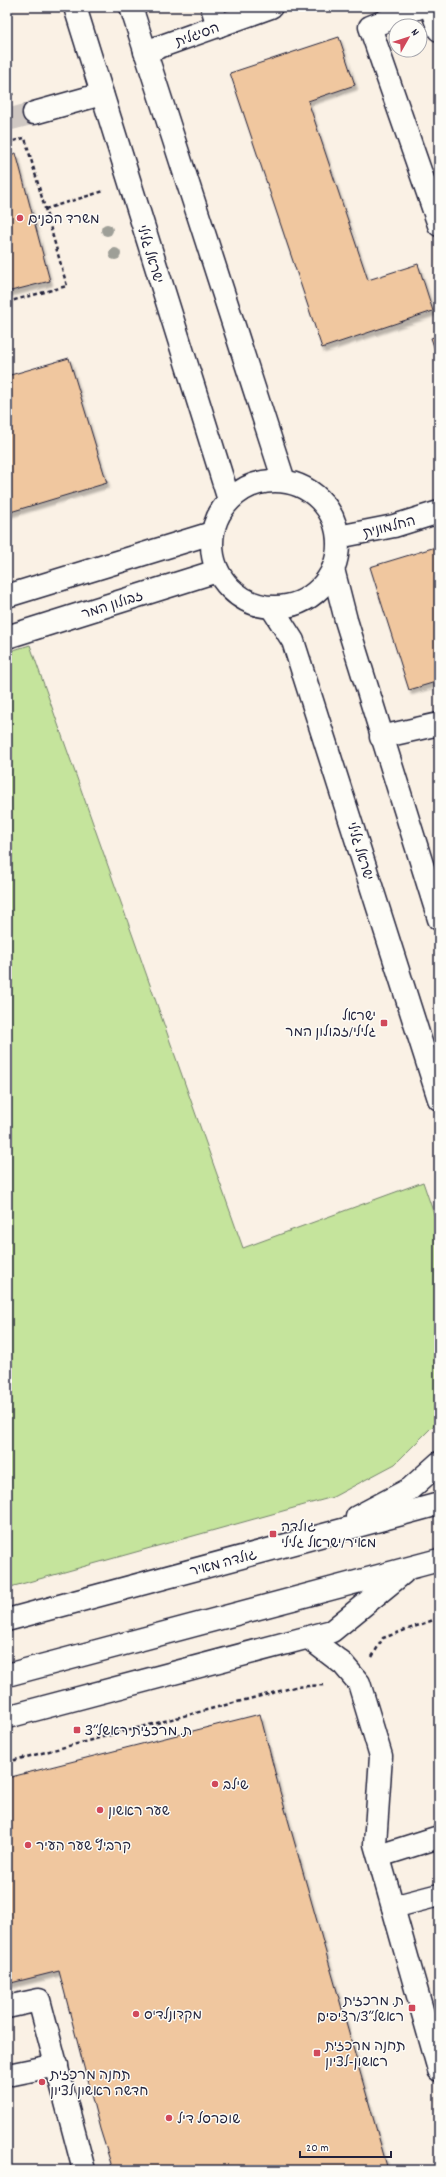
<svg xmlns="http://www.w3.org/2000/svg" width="446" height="2177" viewBox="0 0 446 2177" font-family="Dekko,'Playpen Sans Hebrew',sans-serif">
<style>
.green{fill:#c5e49c;stroke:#74836c}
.building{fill:#f0c79f;stroke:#22223b;filter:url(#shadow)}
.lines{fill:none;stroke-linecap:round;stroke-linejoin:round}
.minor-tunnel{stroke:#cfc8c3;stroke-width:22;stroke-dasharray:22 11;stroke-linecap:butt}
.minor-casing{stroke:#22223b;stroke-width:25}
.path{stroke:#22223b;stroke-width:2.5;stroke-dasharray:4 3;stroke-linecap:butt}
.minor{stroke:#fdfcf7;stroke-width:22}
.tree{fill:#9e9f97}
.poi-dot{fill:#d1495b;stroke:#fdfcf7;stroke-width:1.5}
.labels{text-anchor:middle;stroke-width:3;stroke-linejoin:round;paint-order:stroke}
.street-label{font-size:14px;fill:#22223b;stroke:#fdfcf7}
.poi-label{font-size:14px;fill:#22223b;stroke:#fdfcf7;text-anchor:start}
</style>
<defs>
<filter id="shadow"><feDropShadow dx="2.5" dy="4.5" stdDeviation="1" flood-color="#0004"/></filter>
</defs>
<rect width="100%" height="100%" fill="#faf1e5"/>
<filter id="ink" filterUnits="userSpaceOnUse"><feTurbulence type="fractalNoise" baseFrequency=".025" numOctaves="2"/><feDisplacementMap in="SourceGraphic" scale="8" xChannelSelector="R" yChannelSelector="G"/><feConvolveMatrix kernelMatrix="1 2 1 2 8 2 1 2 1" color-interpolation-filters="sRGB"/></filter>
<g filter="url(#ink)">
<polygon class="green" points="30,645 243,1248 423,1182 439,1229 439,1420 395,1464 333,1497 7,1588 7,652"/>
<g class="building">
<polygon points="339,37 355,85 308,101 368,280 418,264 433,311 322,348 230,73"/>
<polygon points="16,153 50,281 7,292 7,156"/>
<polygon points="439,335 439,361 431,338"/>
<polygon points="69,358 107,483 7,513 7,376"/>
<polygon points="439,546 439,681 409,690 370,567"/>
<polygon points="260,1714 279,1788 388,2170 113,2170 100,2129 59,1971 7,1984 7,1778"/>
</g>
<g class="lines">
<polyline class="minor-tunnel" points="7,120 34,113"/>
<g class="minor-casing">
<g id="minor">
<polyline points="75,7 229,500"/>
<polyline points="131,7 284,481"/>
<polyline points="212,7 218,26"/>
<polyline points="420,7 370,27 439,225"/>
<polyline points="431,7 439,30"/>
<polyline points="145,52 271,7"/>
<polyline points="34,113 102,94"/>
<circle cx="275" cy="544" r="63"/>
<polyline points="338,537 394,526 439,512"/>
<polyline points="333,569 346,620 439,919"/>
<polyline points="7,596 212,533"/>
<polyline points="272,608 293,641 439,1099"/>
<polyline points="7,637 217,571"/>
<polyline points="381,737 439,724"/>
<polyline points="357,1517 410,1489 439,1463"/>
<polyline points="7,1620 439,1504"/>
<polyline points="309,1638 343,1664 359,1683 381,1756 375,1844 439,2070"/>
<polyline points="7,1675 439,1560"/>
<polyline points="7,1717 332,1631 403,1573"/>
<polyline points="379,1856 439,1837"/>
<polyline points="393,1907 439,1895"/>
<polyline points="7,2007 39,2000 84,2170"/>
<polyline points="13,2074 57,2065"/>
</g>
</g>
<g class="path">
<polyline points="7,78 13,97"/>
<polyline points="7,143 24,138"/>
<polyline points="45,209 104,191"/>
<polyline points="7,302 67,286 25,138"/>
<polyline points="372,1657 383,1638 439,1618"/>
<polyline points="7,1762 295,1687 325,1685"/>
</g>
<use href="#minor" class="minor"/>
</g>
<g class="tree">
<circle cx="107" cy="230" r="6"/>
<circle cx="115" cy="254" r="6"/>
</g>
</g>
<g class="poi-dot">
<circle cx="20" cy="218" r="4"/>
<rect x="380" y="1019" width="8" height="8" rx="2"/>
<rect x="269" y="1530" width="8" height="8" rx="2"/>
<rect x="73" y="1726" width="8" height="8" rx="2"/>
<circle cx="215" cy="1784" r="4"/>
<circle cx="100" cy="1810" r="4"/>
<circle cx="28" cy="1845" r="4"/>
<rect x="408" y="2004" width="8" height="8" rx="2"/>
<circle cx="136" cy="2014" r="4"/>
<rect x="313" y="2049" width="8" height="8" rx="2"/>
<circle cx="42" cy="2082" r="4"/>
<circle cx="169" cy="2118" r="4"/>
</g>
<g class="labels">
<g class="street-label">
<text transform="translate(197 34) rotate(-20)" y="5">הסיגלית</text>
<text transform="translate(151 254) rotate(73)" y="5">ישראל גלילי</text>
<text transform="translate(389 526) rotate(-14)" y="5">החלמונית</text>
<text transform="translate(112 604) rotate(-18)" y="5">זבולון המר</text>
<text transform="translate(361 851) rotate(73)" y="5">ישראל גלילי</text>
<text transform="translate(223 1562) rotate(-15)" y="5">גולדה מאיר</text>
</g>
<g class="poi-label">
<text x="28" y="223">משרד הפנים</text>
<text x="376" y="1020" text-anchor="end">ישראל<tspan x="376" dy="16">גלילי/זבולון המר</tspan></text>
<text x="281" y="1531">גולדה<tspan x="281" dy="16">מאיר/ישראל גלילי</tspan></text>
<text x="85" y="1735">ת. מרכזית ראשל״צ</text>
<text x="223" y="1789">שילב</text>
<text x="108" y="1815">שער ראשון</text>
<text x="36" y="1850">קרביץ שער העיר</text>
<text x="404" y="2005" text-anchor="end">ת. מרכזית<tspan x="404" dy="16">ראשל״צ/רציפים</tspan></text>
<text x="144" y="2019">מקדונלד'ס</text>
<text x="325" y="2050">תחנה מרכזית<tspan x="325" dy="16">ראשון-לציון</tspan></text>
<text x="50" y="2079">תחנה מרכזית<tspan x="50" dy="16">חדשה ראשון לציון</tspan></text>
<text x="177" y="2123">שופרסל דיל</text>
</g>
</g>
<rect width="446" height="2177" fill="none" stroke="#fdfcf7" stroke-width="24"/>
<rect x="12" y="12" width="422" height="2153" fill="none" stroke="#22223b" stroke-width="1.5" filter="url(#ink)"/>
<g transform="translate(408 38) rotate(51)"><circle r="19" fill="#fdfcf7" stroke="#a5a5ac"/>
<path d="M0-3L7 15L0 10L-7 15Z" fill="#d1495b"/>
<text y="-6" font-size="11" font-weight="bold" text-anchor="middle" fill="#22223b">N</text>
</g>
<path d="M300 2151v6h91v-6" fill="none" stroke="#22223b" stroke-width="2"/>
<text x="306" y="2151" font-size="12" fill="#22223b" stroke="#fdfcf7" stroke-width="3" paint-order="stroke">20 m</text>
</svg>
